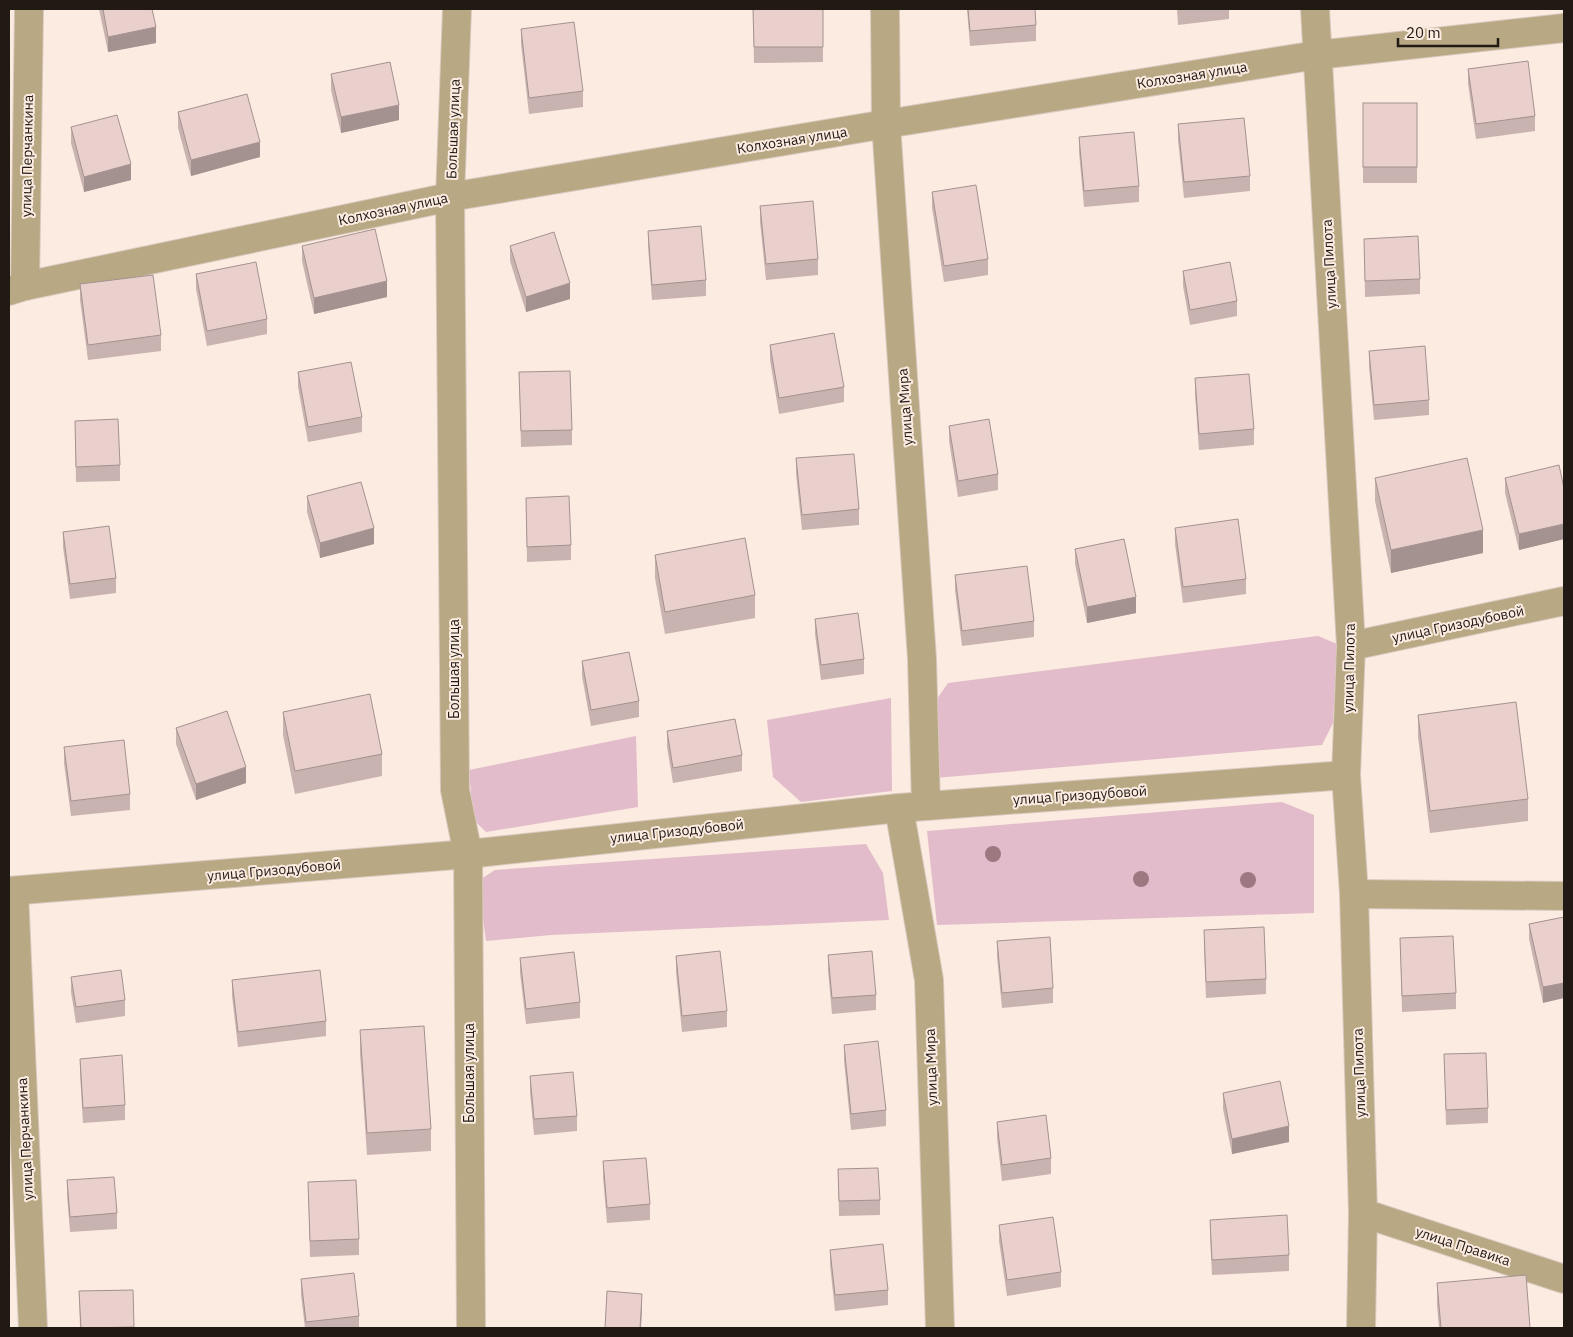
<svg xmlns="http://www.w3.org/2000/svg" width="1573" height="1337" viewBox="0 0 1573 1337" font-family="'IBM Plex Sans',sans-serif">
<style>
.grass{fill:#e2bcca}
.lines{fill:none;stroke-linecap:round;stroke-linejoin:round}
.minor-casing{stroke:#d9c9bf;stroke-width:30}
.tertiary-casing{stroke:#d9c9bf;stroke-width:30}
.minor{stroke:#b8a883;stroke-width:28}
.tertiary{stroke:#b8a883;stroke-width:28}
.tree{fill:#9d7881}
.wall{fill:#c9b3b0}
.shaded-wall{fill:#a49290}
.building{fill:#ead0cd;stroke:#a49290}
.labels{text-anchor:middle;stroke-width:4;stroke-linejoin:round;paint-order:stroke}
.street-label{font-size:14px;fill:#201914;stroke:#fcebe0}
</style>
<rect width="100%" height="100%" fill="#fcebe0"/>
<g class="grass">
<polygon points="1318,636 1337,644 1333,723 1322,745 935,778 932,706 948,683"/>
<polygon points="891,698 892,791 801,802 773,777 767,720"/>
<polygon points="636,736 638,807 486,832 473,819 469,770"/>
<polygon points="1282,802 1314,815 1314,913 937,925 927,831"/>
<polygon points="866,844 883,873 889,920 551,935 486,941 478,881 495,870"/>
</g>
<g class="lines">
<g class="minor-casing">
<g id="minor">
<polyline points="457,9 450,197 455,790 468,854 471,1328"/>
<polyline points="885,9 886,124 922,659 926,806"/>
<polyline points="1315,9 1351,646 1346,775"/>
<polyline points="25,286 450,197 886,124 1317,55 1564,28"/>
<polyline points="9,291 25,286 29,9"/>
<polyline points="1351,646 1564,601"/>
<polyline points="899,808 929,980 940,1328"/>
<polyline points="14,891 33,1328"/>
<polyline points="1354,894 1564,896"/>
<polyline points="1361,1328 1363,1213"/>
</g>
</g>
<g class="tertiary-casing">
<polyline id="tertiary" points="9,891 468,854 899,808 1346,775 1354,894 1363,1213 1564,1279"/>
</g>
<use href="#minor" class="minor"/>
<use href="#tertiary" class="tertiary"/>
</g>
<g class="tree">
<circle cx="993" cy="854" r="8"/>
<circle cx="1141" cy="879" r="8"/>
<circle cx="1248" cy="880" r="8"/>
</g>
<g class="wall">
<polygon points="99,9 152,9 156,43 108,52"/>
<polygon points="753,9 823,9 823,62 754,63"/>
<polygon points="967,9 1035,9 1036,25 1036,41 970,46"/>
<polygon points="1177,9 1229,9 1229,19 1178,25"/>
<polygon points="521,29 583,91 583,107 529,114 521,44"/>
<polygon points="1468,69 1535,116 1535,131 1476,139 1468,84"/>
<polygon points="331,74 399,120 341,133 331,90"/>
<rect x="1363" y="103" width="54" height="80"/>
<polygon points="178,112 260,157 191,176 178,128"/>
<polygon points="1178,124 1250,176 1250,191 1184,198 1178,140"/>
<polygon points="71,127 131,180 84,192 71,143"/>
<polygon points="1079,137 1139,186 1139,202 1084,207 1079,152"/>
<polygon points="932,192 988,259 988,275 944,282 932,208"/>
<polygon points="760,206 818,259 818,275 766,280 760,222"/>
<polygon points="648,231 706,280 706,296 652,300 648,246"/>
<polygon points="1364,239 1420,279 1420,294 1365,297"/>
<polygon points="302,246 387,297 314,314 302,261"/>
<polygon points="510,246 570,299 526,312 510,261"/>
<polygon points="1183,271 1237,301 1237,316 1190,325 1183,286"/>
<polygon points="196,274 267,319 267,334 207,346 196,289"/>
<polygon points="80,284 161,335 161,351 88,360 80,300"/>
<polygon points="770,345 844,387 844,402 779,414 770,360"/>
<polygon points="1369,351 1429,400 1429,415 1374,420 1369,367"/>
<polygon points="298,372 362,417 362,432 308,442 298,387"/>
<polygon points="519,372 572,430 572,445 521,447"/>
<polygon points="1195,378 1254,429 1254,445 1199,450 1195,394"/>
<polygon points="75,421 120,465 120,481 76,482"/>
<polygon points="949,426 998,474 998,490 958,497 949,441"/>
<polygon points="796,458 859,509 859,525 802,530 796,474"/>
<polygon points="1375,478 1483,553 1391,573 1375,501"/>
<polygon points="1505,478 1564,488 1564,539 1519,550 1505,493"/>
<polygon points="307,496 374,544 320,558 307,512"/>
<polygon points="526,498 571,545 571,560 527,562"/>
<polygon points="1175,528 1246,579 1246,594 1183,603 1175,544"/>
<polygon points="63,532 116,578 116,593 70,599 63,547"/>
<polygon points="1075,549 1136,613 1087,623 1075,564"/>
<polygon points="655,555 755,595 755,618 665,634 655,578"/>
<polygon points="955,575 1034,621 1034,637 962,646 955,590"/>
<polygon points="815,619 864,659 864,674 821,680 815,634"/>
<polygon points="582,661 639,701 639,717 591,726 582,676"/>
<polygon points="283,712 382,754 382,776 295,794 283,735"/>
<polygon points="1418,715 1528,799 1528,821 1430,833 1418,737"/>
<polygon points="176,728 246,783 196,800 176,744"/>
<polygon points="667,731 742,755 742,771 673,783 667,747"/>
<polygon points="64,747 130,794 130,810 71,816 64,763"/>
<polygon points="1564,917 1543,1003 1529,939 1529,924"/>
<polygon points="1204,930 1266,979 1266,994 1206,998 1204,946"/>
<polygon points="1400,938 1456,993 1456,1009 1402,1012"/>
<polygon points="997,941 1053,988 1053,1003 1002,1008 997,957"/>
<polygon points="828,955 876,995 876,1010 832,1014 828,970"/>
<polygon points="676,956 727,1011 727,1027 682,1032 676,972"/>
<polygon points="520,958 580,1002 580,1018 526,1024 520,973"/>
<polygon points="71,977 125,1000 125,1016 76,1023 71,992"/>
<polygon points="232,980 326,1021 326,1036 238,1047 232,996"/>
<polygon points="360,1030 431,1129 431,1151 367,1155 360,1053"/>
<polygon points="844,1045 886,1110 886,1126 851,1130 844,1061"/>
<polygon points="1444,1054 1488,1108 1488,1123 1446,1125"/>
<polygon points="80,1059 125,1105 125,1120 83,1123 80,1074"/>
<polygon points="530,1076 577,1116 577,1131 534,1135 530,1092"/>
<polygon points="1223,1093 1289,1142 1232,1154 1223,1109"/>
<polygon points="997,1122 1051,1158 1051,1174 1002,1181 997,1138"/>
<polygon points="603,1161 650,1204 650,1220 607,1223 603,1177"/>
<polygon points="838,1169 880,1200 880,1215 839,1216"/>
<polygon points="67,1180 117,1213 117,1229 70,1232 67,1195"/>
<polygon points="308,1182 359,1239 359,1255 310,1257"/>
<polygon points="1210,1220 1289,1255 1289,1271 1212,1275 1210,1235"/>
<polygon points="999,1225 1061,1272 1061,1287 1007,1296 999,1241"/>
<polygon points="830,1250 888,1290 888,1305 835,1311 830,1265"/>
<polygon points="301,1279 359,1316 359,1328 305,1328 301,1295"/>
<polygon points="1437,1283 1530,1328 1439,1328 1437,1305"/>
<polygon points="133,1290 134,1328 80,1328 79,1291"/>
</g>
<g class="shaded-wall">
<polygon points="156,27 156,43 108,52 108,37"/>
<polygon points="399,105 399,120 341,133 341,117"/>
<polygon points="260,142 260,157 191,176 191,160"/>
<polygon points="131,164 131,180 84,192 84,177"/>
<polygon points="387,281 387,297 314,314 314,298"/>
<polygon points="570,283 570,299 526,312 526,297"/>
<polygon points="1564,524 1564,539 1519,550 1519,534"/>
<polygon points="374,528 374,544 320,558 320,543"/>
<polygon points="1483,530 1483,553 1391,573 1391,550"/>
<polygon points="1136,597 1136,613 1087,623 1087,607"/>
<polygon points="246,767 246,783 196,800 196,784"/>
<polygon points="1564,983 1564,998 1543,1003 1543,987"/>
<polygon points="1289,1126 1289,1142 1232,1154 1232,1139"/>
<polygon points="642,1294 642,1309 641,1328 640,1328"/>
</g>
<g class="building">
<polygon points="103,9 152,9 156,27 108,37"/>
<polygon points="753,9 823,9 823,47 754,47"/>
<polygon points="968,9 1035,9 1036,25 970,31"/>
<polygon points="574,22 583,91 529,98 521,29"/>
<polygon points="1528,61 1535,116 1476,124 1468,69"/>
<polygon points="390,62 399,105 341,117 331,74"/>
<polygon points="247,94 260,142 191,160 178,112"/>
<rect x="1363" y="103" width="54" height="64"/>
<polygon points="117,115 131,164 84,177 71,127"/>
<polygon points="1244,118 1250,176 1184,182 1178,124"/>
<polygon points="1134,132 1139,186 1084,191 1079,137"/>
<polygon points="976,185 988,259 944,266 932,192"/>
<polygon points="813,201 818,259 766,264 760,206"/>
<polygon points="701,226 706,280 652,285 648,231"/>
<polygon points="375,229 387,281 314,298 302,246"/>
<polygon points="554,232 570,283 526,297 510,246"/>
<polygon points="1418,236 1420,279 1365,281 1364,239"/>
<polygon points="256,262 267,319 207,331 196,274"/>
<polygon points="1230,262 1237,301 1190,310 1183,271"/>
<polygon points="153,275 161,335 88,345 80,284"/>
<polygon points="834,333 844,387 779,398 770,345"/>
<polygon points="1425,346 1429,400 1374,405 1369,351"/>
<polygon points="351,362 362,417 308,427 298,372"/>
<polygon points="570,371 572,430 521,431 519,372"/>
<polygon points="1249,374 1254,429 1199,434 1195,378"/>
<polygon points="118,419 120,465 76,467 75,421"/>
<polygon points="989,419 998,474 958,481 949,426"/>
<polygon points="854,454 859,509 802,515 796,458"/>
<polygon points="1467,458 1483,530 1391,550 1375,478"/>
<polygon points="1559,465 1564,488 1564,524 1519,534 1505,478"/>
<polygon points="361,482 374,528 320,543 307,496"/>
<polygon points="569,496 571,545 527,547 526,498"/>
<polygon points="1238,519 1246,579 1183,587 1175,528"/>
<polygon points="109,526 116,578 70,584 63,532"/>
<polygon points="745,538 755,595 665,612 655,555"/>
<polygon points="1124,539 1136,597 1087,607 1075,549"/>
<polygon points="1027,566 1034,621 962,631 955,575"/>
<polygon points="858,613 864,659 821,665 815,619"/>
<polygon points="629,652 639,701 591,710 582,661"/>
<polygon points="370,694 382,754 295,771 283,712"/>
<polygon points="1516,702 1528,799 1430,811 1418,715"/>
<polygon points="227,711 246,767 196,784 176,728"/>
<polygon points="735,719 742,755 673,768 667,731"/>
<polygon points="124,740 130,794 71,801 64,747"/>
<polygon points="1564,917 1564,983 1543,987 1529,924"/>
<polygon points="1264,927 1266,979 1206,982 1204,930"/>
<polygon points="1453,936 1456,993 1402,996 1400,938"/>
<polygon points="1050,937 1053,988 1002,993 997,941"/>
<polygon points="720,951 727,1011 682,1016 676,956"/>
<polygon points="872,951 876,995 832,998 828,955"/>
<polygon points="574,952 580,1002 526,1009 520,958"/>
<polygon points="121,970 125,1000 76,1007 71,977"/>
<polygon points="320,970 326,1021 238,1032 232,980"/>
<polygon points="424,1026 431,1129 367,1133 360,1030"/>
<polygon points="878,1041 886,1110 851,1114 844,1045"/>
<polygon points="1486,1053 1488,1108 1446,1110 1444,1054"/>
<polygon points="122,1055 125,1105 83,1108 80,1059"/>
<polygon points="573,1072 577,1116 534,1119 530,1076"/>
<polygon points="1280,1081 1289,1126 1232,1139 1223,1093"/>
<polygon points="1046,1115 1051,1158 1002,1165 997,1122"/>
<polygon points="646,1158 650,1204 607,1208 603,1161"/>
<polygon points="878,1168 880,1200 839,1201 838,1169"/>
<polygon points="114,1177 117,1213 70,1217 67,1180"/>
<polygon points="356,1180 359,1239 310,1241 308,1182"/>
<polygon points="1287,1215 1289,1255 1212,1260 1210,1220"/>
<polygon points="1053,1217 1061,1272 1007,1280 999,1225"/>
<polygon points="883,1244 888,1290 835,1295 830,1250"/>
<polygon points="354,1273 359,1316 306,1322 301,1279"/>
<polygon points="1526,1275 1530,1328 1441,1328 1437,1283"/>
<polygon points="133,1290 134,1327 81,1328 79,1291"/>
<polygon points="607,1291 642,1294 640,1328 605,1328"/>
</g>
<g class="labels">
<g class="street-label">
<text transform="translate(1192 75) rotate(-9)" y="5">Колхозная улица</text>
<text transform="translate(453 129) rotate(-88)" y="5">Большая улица</text>
<text transform="translate(792 140) rotate(-9)" y="5">Колхозная улица</text>
<text transform="translate(27 156) rotate(-89)" y="5">улица Перчанкина</text>
<text transform="translate(393 209) rotate(-12)" y="5">Колхозная улица</text>
<text transform="translate(1329 264) rotate(-93)" y="5">улица Пилота</text>
<text transform="translate(905 407) rotate(-94)" y="5">улица Мира</text>
<text transform="translate(1458 624) rotate(-12)" y="5">улица Гризодубовой</text>
<text transform="translate(1349 668) rotate(-89)" y="5">улица Пилота</text>
<text transform="translate(454 669) rotate(-90)" y="5">Большая улица</text>
<text transform="translate(1080 795) rotate(-4)" y="5">улица Гризодубовой</text>
<text transform="translate(677 831) rotate(-6)" y="5">улица Гризодубовой</text>
<text transform="translate(274 870) rotate(-5)" y="5">улица Гризодубовой</text>
<text transform="translate(931 1067) rotate(-92)" y="5">улица Мира</text>
<text transform="translate(469 1073) rotate(-90)" y="5">Большая улица</text>
<text transform="translate(1359 1073) rotate(-92)" y="5">улица Пилота</text>
<text transform="translate(25 1139) rotate(-93)" y="5">улица Перчанкина</text>
<text transform="translate(1463 1246) rotate(18)" y="5">улица Правика</text>
</g>
</g>
<rect width="1573" height="1337" fill="none" stroke="#201914" stroke-width="20"/>
<path d="M1398 38v8h100v-8" fill="none" stroke="#201914" stroke-width="2.5"/>
<text x="1406" y="38" font-size="15" fill="#201914" stroke="#fcebe0" stroke-width="4" paint-order="stroke">20 m</text>
</svg>
